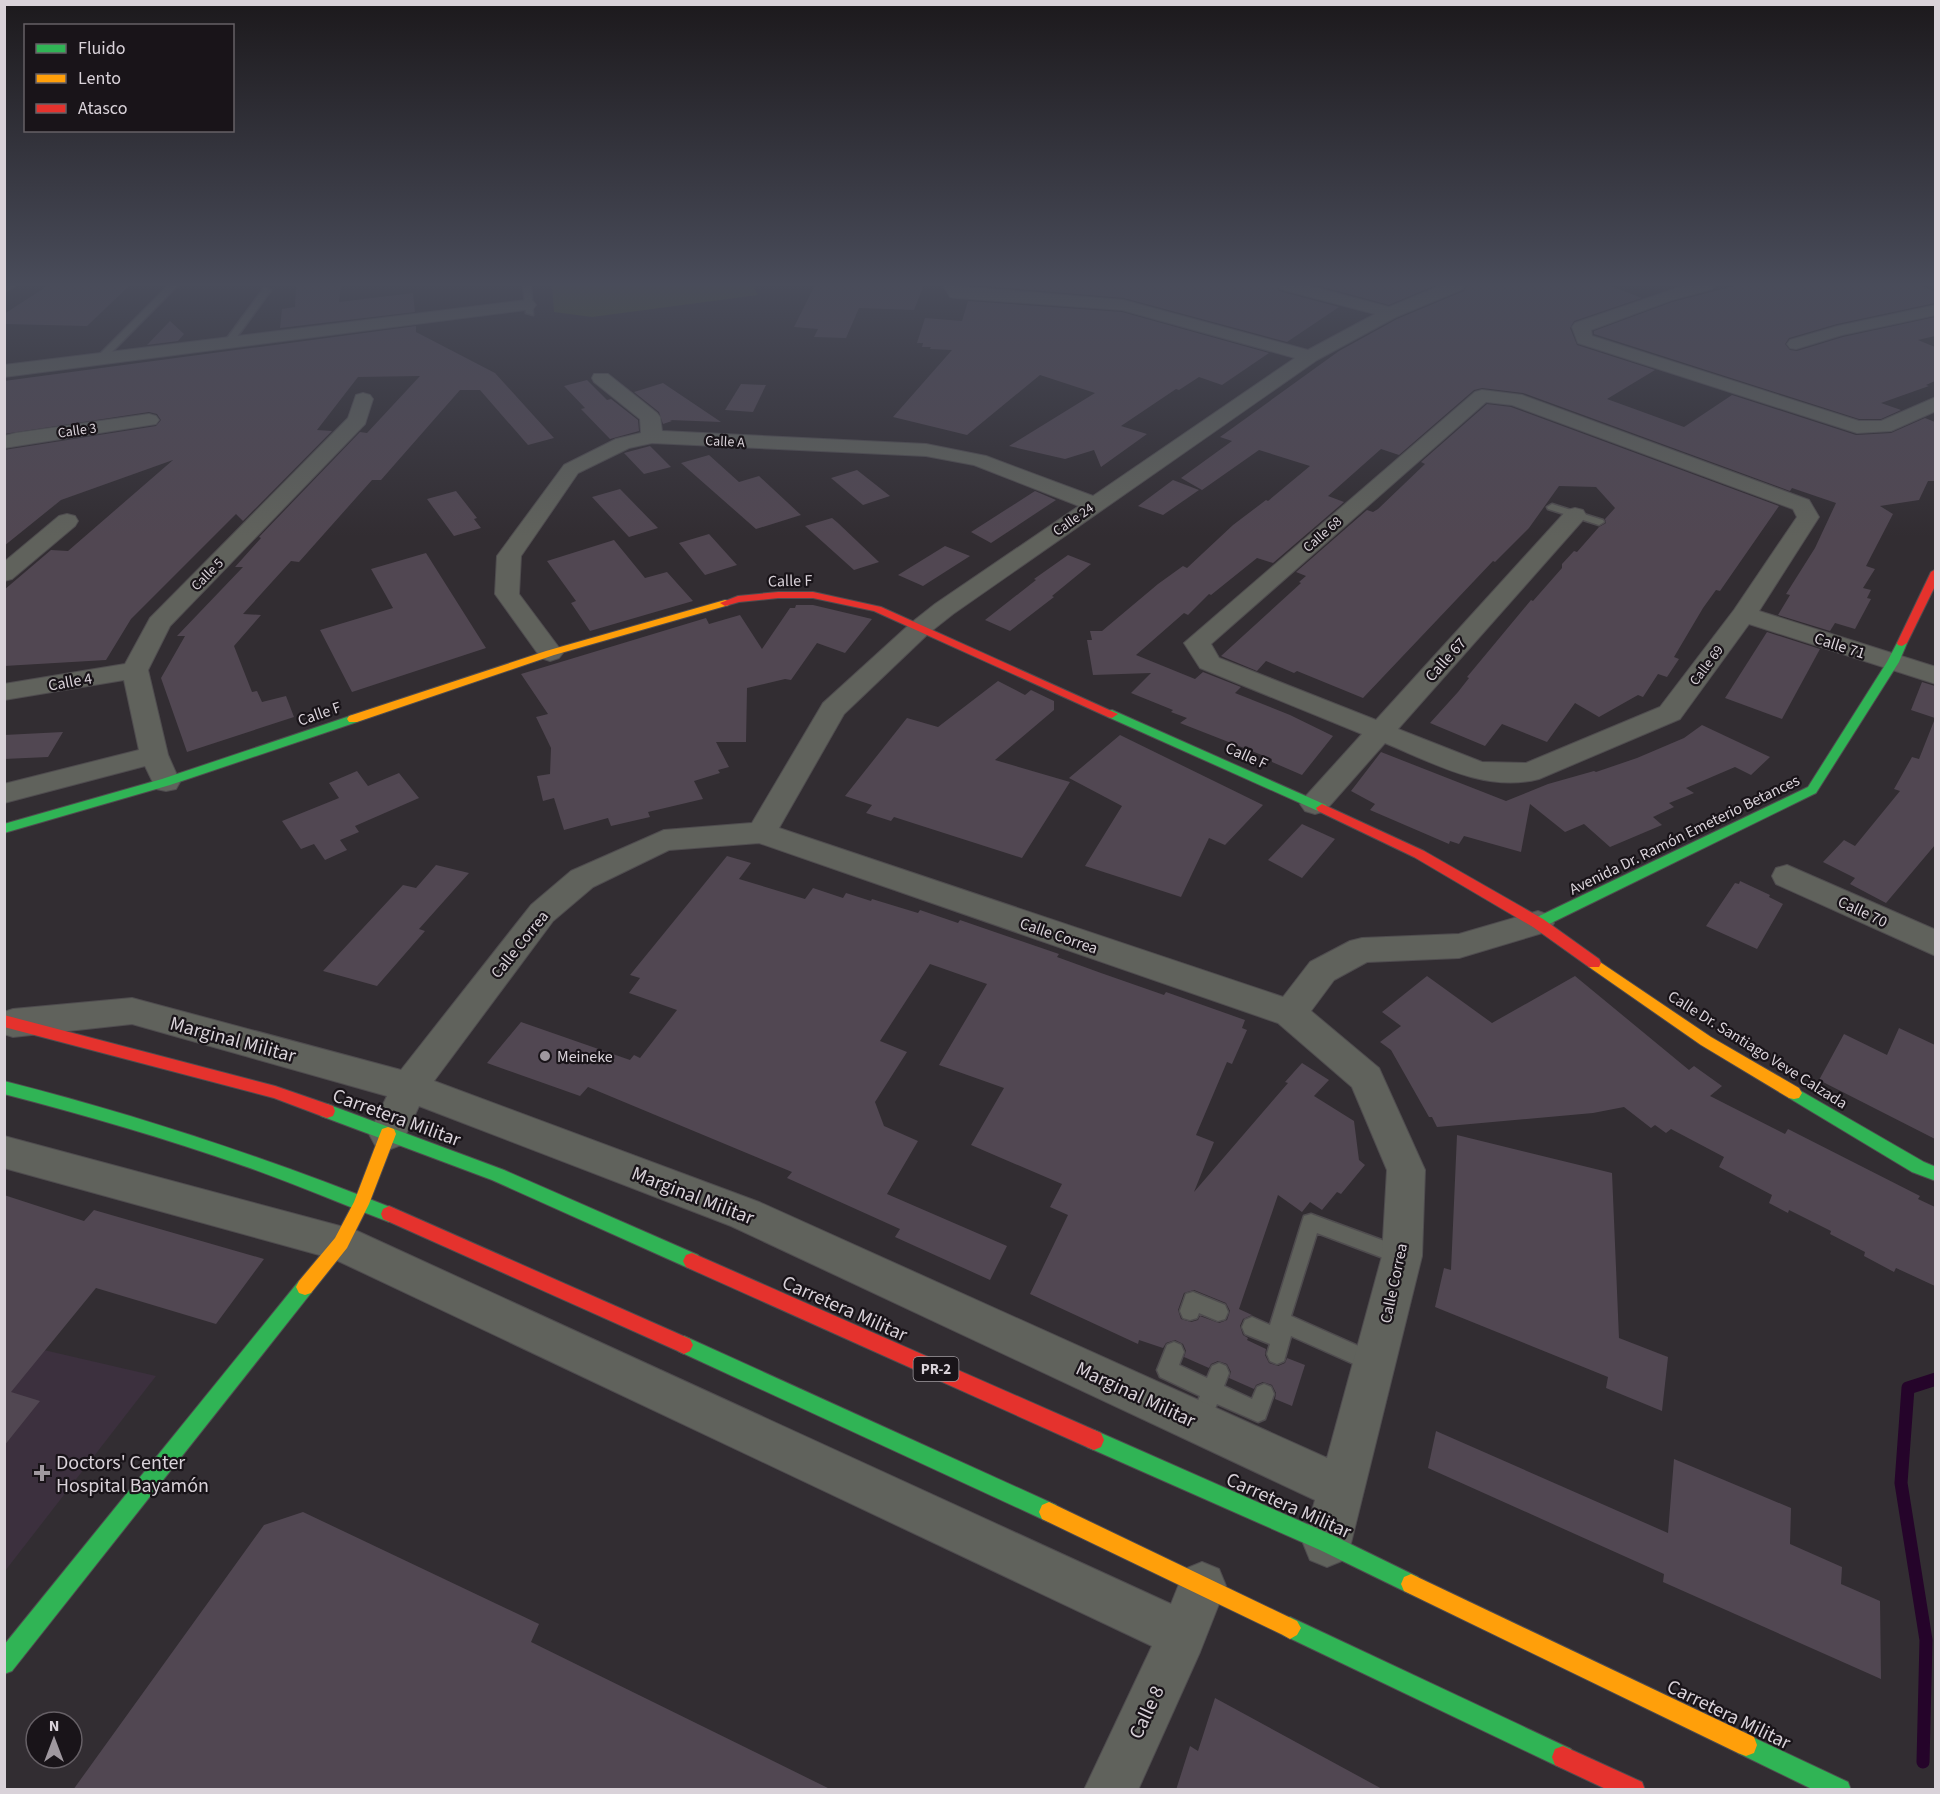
<svg xmlns="http://www.w3.org/2000/svg" width="1940" height="1794" viewBox="0 0 1940 1794" font-family="'Source Sans 3',sans-serif">
<style>
.built{fill:#3c303e}
.green{fill:#444f28}
.lines{fill:none;stroke-linecap:round;stroke-linejoin:round}
.stream{stroke:#25042a;stroke-width:13}
.building{fill:#514752;fill-rule:evenodd}
.lane-casing{stroke:#4f4c4f;stroke-width:3}
.street-casing{stroke:#4f4c4f;stroke-width:2}
.fast-casing{stroke:#4f4c4f;stroke-width:2}
.slow-casing{stroke:#4f4c4f;stroke-width:2}
.jam-casing{stroke:#4f4c4f;stroke-width:2}
.lane{fill:#60625c;fill-rule:evenodd}
.street{fill:#60625c;fill-rule:evenodd}
.fast{fill:#30b455;fill-rule:evenodd}
.slow{fill:#ff9f0a;fill-rule:evenodd}
.jam{fill:#e5322d;fill-rule:evenodd}
.poi-dot{fill:#9f989f;stroke:#191419;stroke-width:2}
.labels{text-anchor:middle;stroke-width:4.5;stroke-linejoin:round;paint-order:stroke}
.far-street-label{font-size:14px;fill:#d9d2d9;stroke:#191419}
.shield{fill:#191419;stroke:#9f999f;stroke-width:1.5}
.shield-label{font-size:15px;font-weight:bold;fill:#d9d2d9}
.street-label{font-size:16px;fill:#d9d2d9;stroke:#191419}
.poi-label{font-size:16px;fill:#d9d2d9;stroke:#191419;text-anchor:start}
.near-street-label{font-size:20px;fill:#d9d2d9;stroke:#191419}
.near-poi-label{font-size:20px;fill:#d9d2d9;stroke:#191419;text-anchor:start}
</style>
<rect width="100%" height="100%" fill="#322d32"/>
<!-- built -->
<path class="built" d="M5,1341L156,1376L5,1571Z"/>
<!-- green -->
<path class="green" d="M552,285H752L758,295L592,317L554,312Z"/>
<g class="lines">
<!-- stream -->
<path class="stream" d="M1923,1762L1926,1640L1901,1483L1908,1388L1936,1379"/>
</g>
<!-- building -->
<g class="building">
<path d="M49,285H130L87,326L4,324V314Z"/>
<path d="M296,285H341L339,302L413,293L415,312L280,328L282,309L295,307Z"/>
<path d="M815,285H924L914,310L859,308L846,338L814,337L818,329L794,327Z"/>
<path d="M973,285H1276L1279,291L1339,307L1287,342L1124,298Z"/>
<path d="M1316,285H1436L1389,305Z"/>
<path d="M1467,285H1608L1642,298L1574,321L1570,328L1577,345L1655,370L1607,399L1684,427L1732,395L1856,435L1891,433L1925,418L1935,422V481H1928L1919,500L1880,506L1893,514L1866,566L1875,569L1863,588L1871,590L1867,598L1871,599L1855,629L1835,623L1830,631L1778,615L1790,595L1786,594L1815,548L1836,503L1792,488L1790,491L1523,393L1482,388L1474,390L1399,455L1381,449L1328,496L1344,502L1273,563L1257,558L1211,595L1209,594L1188,615L1184,613L1136,655L1195,679L1203,672L1241,687L1235,693L1290,715L1333,736L1302,775L1272,762V759L1180,723L1187,718L1171,712L1173,710L1131,693L1151,673L1093,675L1087,640H1092L1090,631H1102L1158,584L1183,566L1187,568L1233,525L1266,500L1268,501L1310,466L1259,450L1202,490L1181,478L1232,441L1220,437L1339,351L1397,319L1464,291Z"/>
<path d="M1739,285H1920L1935,292V303L1837,324L1789,338L1785,344L1790,350L1797,351L1843,337L1935,317V336L1918,340L1935,347V381L1926,385L1929,386L1881,403L1901,410L1881,419H1859L1594,334V331L1672,302Z"/>
<path d="M968,301L1122,312L1269,353L1222,385L1199,377L1179,390L1176,389L1121,426L1147,434L1101,467L1094,450L1065,459L1009,446L1095,393L1040,375L967,435L893,417L952,350L930,349L931,347H922L923,343H917L925,318L962,321Z"/>
<path d="M170,321L184,334L178,341L147,345Z"/>
<path d="M416,326V332L495,373L554,438L528,445L480,390H460L381,480H372L299,562L291,561L243,614L261,615L234,646L252,692L257,691L262,702L286,696L294,717L187,752L161,678L185,636H177L243,567H235L261,538L259,537L360,432L367,433L420,376L358,377L317,430L332,431L243,521L236,514L131,619L106,660L4,666V590L51,550L68,551L173,460L61,500L4,546V450L156,426L161,420L157,414L149,412L4,434V381Z"/>
<path d="M587,380L607,400L611,399L638,420L639,431L610,439L581,409L585,408L564,386Z"/>
<path d="M663,383L721,422L670,420L672,421L663,424L659,412L634,392Z"/>
<path d="M741,384L766,385L753,412L725,410Z"/>
<path d="M1487,404L1511,407L1779,506L1720,591L1716,590L1703,608L1674,657L1679,659L1667,677L1658,674L1643,697L1638,695L1599,717L1575,703L1547,742L1502,724L1485,746L1430,723L1458,692L1469,678L1467,677L1531,600L1533,601L1562,568V564L1574,551L1577,552L1599,527L1606,523L1605,519L1615,508L1596,487L1559,486L1529,528L1495,562L1493,561L1363,698L1297,671L1294,673L1266,661L1257,671L1221,656L1301,583L1299,582L1306,576L1296,572L1367,510L1373,512L1378,509L1425,464L1421,462Z"/>
<path d="M650,446L671,467L644,474L624,453Z"/>
<path d="M709,455L739,482L759,476L801,515L756,529L681,463Z"/>
<path d="M857,470L890,496L863,505L831,478Z"/>
<path d="M1173,480L1199,490L1163,515L1138,506Z"/>
<path d="M620,489L658,528L629,537L592,497Z"/>
<path d="M456,491L477,518L474,519L481,528L454,536L427,499Z"/>
<path d="M1035,491L1056,500L991,543L971,532Z"/>
<path d="M832,518L838,523L879,562L854,570L805,526Z"/>
<path d="M709,534L737,565L705,575L679,543Z"/>
<path d="M614,540L645,578L667,572L693,601L590,631L571,603L576,601L547,561Z"/>
<path d="M945,546L970,556L923,586L898,575Z"/>
<path d="M426,553L486,648L352,692L320,630L393,608L371,569Z"/>
<path d="M1068,555L1091,564L1052,596L1054,597L1010,631L985,620L1036,580L1034,579Z"/>
<path d="M796,605H813L872,619L845,653L817,643L791,680L785,679L747,688L746,742H716L729,767L718,770L720,773L694,781L703,799L648,812L650,817L611,826L608,818L564,830L554,798L543,801L537,776L550,774L551,748L536,717L548,714L521,674L706,618L709,624L740,615L762,649L790,608H795Z"/>
<path d="M1767,632L1820,649L1782,719L1725,698Z"/>
<path d="M998,681L1025,695L1031,690L1054,701V710L995,760L1070,782L1022,858L894,817L891,821L866,813L872,805L845,796L907,718L938,727Z"/>
<path d="M1922,682L1935,686V718L1911,710Z"/>
<path d="M1934,721L1935,845L1886,903L1850,884L1855,878L1823,862L1844,840L1855,846L1900,791L1894,789L1912,757L1919,759Z"/>
<path d="M1702,725L1770,757L1751,775L1735,767L1686,788L1694,793L1669,803L1674,807L1653,817L1662,825L1610,847L1584,824L1565,832L1530,804L1521,852L1464,836L1459,844L1450,841L1449,844L1370,810L1375,804L1351,791L1381,752L1506,801L1548,784L1594,771L1596,772L1637,758L1684,738Z"/>
<path d="M63,732L48,757L4,759V735Z"/>
<path d="M1120,735L1263,805L1225,845L1209,838L1181,897L1085,866L1122,806L1069,778Z"/>
<path d="M357,771L368,786L399,773L419,798L355,826L359,832L340,840L347,850L325,860L314,844L301,849L282,821L339,798L329,783Z"/>
<path d="M1302,824L1335,839L1302,878L1268,860Z"/>
<path d="M727,856L751,863L739,879L805,899L813,888L843,898L846,893L871,901L872,899L918,913L920,910L958,923L960,920L1059,954L1057,957L1101,973L1164,995L1166,992L1245,1020L1242,1028L1247,1030L1232,1064L1227,1062L1196,1135L1214,1142L1194,1192L1288,1083L1285,1082L1302,1063L1329,1080L1314,1096L1354,1121L1359,1160L1365,1165L1341,1194L1337,1192L1322,1210L1310,1202L1302,1212L1278,1195L1239,1309L1252,1315L1243,1319L1240,1326L1243,1335L1248,1338L1247,1340L1266,1349L1265,1355L1269,1363L1278,1366L1285,1363L1287,1358L1305,1365L1292,1406L1275,1399L1276,1393L1272,1385L1263,1382L1256,1385L1254,1389L1229,1378L1231,1372L1227,1364L1218,1361L1211,1364L1209,1368L1184,1357L1186,1351L1183,1344L1175,1340L1166,1343L1163,1348L1139,1340L1138,1344L1030,1294L1068,1215L1050,1207L1062,1184L971,1145L1004,1088L939,1065L987,984L930,964L880,1041L907,1052L875,1102L884,1126L918,1141L887,1194L1007,1246L990,1280L895,1237L900,1229L787,1178L792,1172L588,1087L580,1096L487,1063L521,1022L630,1060L634,1055L640,1058L677,1010L629,993L640,978L630,975ZM1194,1290L1226,1303L1230,1311L1227,1320L1219,1323L1200,1316L1198,1320L1191,1322L1181,1319L1178,1310L1184,1293Z"/>
<path d="M436,865L469,873L419,929L425,931L377,986L323,971L403,885L416,888Z"/>
<path d="M1740,881L1770,895L1769,897L1783,904L1757,949L1706,926L1735,883L1739,884Z"/>
<path d="M1427,976L1492,1023L1575,976L1689,1070L1694,1066L1722,1086L1710,1096L1785,1134L1788,1129L1920,1196L1918,1199L1935,1207V1286L1896,1268L1894,1272L1864,1256L1865,1252L1830,1234L1831,1231L1789,1210L1788,1213L1769,1203L1772,1195L1719,1167L1724,1157L1671,1129L1666,1133L1655,1125L1651,1128L1624,1107L1593,1113L1437,1127L1432,1117H1429L1391,1050L1380,1042L1401,1026L1382,1012Z"/>
<path d="M1899,1028L1935,1045V1139L1819,1080L1844,1034L1887,1055Z"/>
<path d="M1457,1135L1612,1173L1619,1338L1668,1357L1662,1411L1606,1388L1608,1377L1435,1307L1444,1268L1451,1270Z"/>
<path d="M4,1195L84,1221L94,1210L264,1259L216,1324L96,1288L11,1392L40,1401L4,1446Z"/>
<path d="M1436,1431L1668,1533L1674,1459L1791,1508L1790,1544L1842,1567L1841,1584L1880,1601L1881,1679L1663,1582L1664,1574L1428,1468Z"/>
<path d="M303,1512L539,1624L531,1642L832,1790H73L264,1525Z"/>
<path d="M1215,1698L1384,1790H1176L1190,1746L1198,1751Z"/>
</g>
<g class="lines">
<defs>
<g id="lane">
<path d="M169,285H178L103,361H97V357Z"/>
<path d="M523,285H531L533,315L526,313Z"/>
<path d="M264,288L271,290L231,345H225V341Z"/>
<path d="M1552,504L1603,520L1604,522L1599,525L1548,509L1547,507Z"/>
<path d="M1311,1214L1409,1250L1412,1256L1409,1262L1402,1265L1317,1233L1291,1316L1381,1356L1384,1363L1381,1370L1374,1373L1291,1336L1284,1361L1277,1364L1270,1361L1267,1354L1270,1344L1245,1334L1242,1327L1245,1320L1252,1317L1270,1325L1302,1222L1304,1216Z"/>
<path d="M1193,1292L1225,1305L1228,1312L1225,1319L1218,1321L1199,1313L1197,1318L1190,1320L1183,1318L1180,1311L1186,1294Z"/>
<path d="M1174,1342L1181,1345L1184,1352L1179,1365L1207,1378L1212,1366L1219,1363L1226,1366L1229,1373L1224,1386L1252,1399L1257,1387L1264,1384L1271,1387L1274,1394L1265,1419L1258,1422L1217,1404L1206,1430L1199,1434L1192,1430L1188,1423L1200,1396L1160,1377L1157,1370L1167,1345Z"/>
</g>
<g id="street">
<path d="M4,285H17L4,293Z"/>
<path d="M943,285L1123,300L1308,350L1375,314L1280,289L1278,285H1306L1389,307L1442,285H1465L1463,289L1396,317L1317,360L953,614L929,633L844,714L779,828L1283,997L1310,962L1350,941L1362,938L1459,934L1538,911L1549,915L1554,923L1549,931L1459,958L1367,962L1334,980L1311,1011L1379,1068L1425,1170L1422,1256L1351,1543L1344,1560L1327,1567L1310,1560L1303,1543L1315,1500L731,1226L419,1106L401,1145L388,1150L375,1145L369,1134L387,1096L132,1024L13,1037L4,1034V1012L13,1009L132,998L401,1070L531,905L571,871L664,830L752,823L823,703L911,623L935,604L1079,506L974,465L926,456L652,443L629,448L578,473L521,556L519,594L563,653L559,658L550,661L541,658L495,594L497,556L564,465L616,439L641,433L640,419L594,382L592,378L594,374H608L657,413L660,417L662,431L926,444L986,456L1093,496L1295,358L1122,310L956,298L950,297ZM759,843L1278,1023L1352,1087L1387,1170L1382,1256L1327,1458L759,1202L434,1081L553,921L593,887L669,850Z"/>
<path d="M1686,285H1714L1712,289L1672,300L1591,330L1592,336L1859,421H1881L1936,397V411L1891,431L1857,433L1578,343L1572,327L1575,323Z"/>
<path d="M527,300L533,301L536,305L533,309L4,377V365Z"/>
<path d="M1936,305V315L1842,335L1796,349L1790,348L1787,344L1790,340L1838,326Z"/>
<path d="M1482,390L1522,395L1809,500L1819,517L1759,611L1936,667V684L1749,624L1680,719L1539,779C1486,793 1433,763 1385,743L1325,811L1315,814L1305,811L1300,804L1305,797L1362,734L1200,668L1184,643L1475,392ZM1486,402L1512,405L1793,509L1797,517L1734,610L1660,707L1526,763L1482,762L1398,729L1583,520L1586,515L1583,510L1575,508L1567,510L1376,720L1219,658L1211,644Z"/>
<path d="M363,393L370,395L373,399L365,424L170,626L148,670L168,755L180,782L176,789L166,791L156,789L145,766L4,803V784L139,750L124,680L4,700V684L125,664L150,618L348,418L356,395Z"/>
<path d="M149,414L156,416L159,420L156,424L4,448V436L16,433Z"/>
<path d="M67,514L75,516L78,521L75,526L12,579L4,581V562L59,516Z"/>
<path d="M1787,865L1936,930V956L1776,884L1772,876L1776,868Z"/>
<path d="M4,1136L355,1230L1171,1604L1185,1569L1202,1562L1219,1569L1226,1586L1200,1652L1138,1790H1084L1152,1646L334,1259L4,1168Z"/>
</g>
<g id="fast">
<path d="M1902,640L1907,643L1899,662L1816,793L1543,927H1533L1531,923L1533,919L1808,787L1887,662L1897,643Z"/>
<path d="M1112,710L1326,805L1328,808L1326,811H1318L1108,717L1106,714L1108,711Z"/>
<path d="M353,715L357,716L359,719L357,722L170,785L4,833V824L162,779Z"/>
<path d="M4,1081C138,1115 267,1158 395,1209L397,1214L395,1219L389,1222C341,1204 293,1183 244,1166C165,1138 85,1115 4,1094Z"/>
<path d="M1794,1087L1924,1162L1936,1167V1181L1912,1172L1789,1098L1786,1093L1789,1088Z"/>
<path d="M327,1104L504,1170L698,1255L701,1261L698,1267L692,1269L686,1267L492,1180L321,1116L319,1111L321,1106Z"/>
<path d="M305,1279L311,1281L314,1287L311,1293L12,1671L4,1674V1645L299,1281Z"/>
<path d="M684,1336L1056,1505L1059,1512L1056,1519L1049,1522L1042,1519L678,1351L675,1345L678,1339Z"/>
<path d="M1094,1430L1334,1536L1418,1577L1421,1584L1418,1591L1411,1594L1404,1591L1320,1550L1087,1447L1084,1440L1087,1433Z"/>
<path d="M1290,1617L1571,1749L1574,1757L1571,1765L1563,1768L1555,1765L1283,1635L1279,1628L1283,1621Z"/>
<path d="M1746,1734L1848,1782L1851,1790H1814L1738,1753L1735,1745L1738,1737Z"/>
</g>
<g id="slow">
<path d="M725,600L729,601V605L554,655L357,722H349L347,719L349,716L546,651Z"/>
<path d="M1594,958L1711,1037L1799,1088L1802,1093L1799,1098L1794,1099L1789,1098L1701,1045L1589,967L1587,963L1589,959Z"/>
<path d="M388,1127L394,1129L396,1134L369,1204L347,1248L311,1293L305,1295L299,1293L296,1287L299,1281L335,1238L354,1202L380,1134L382,1129Z"/>
<path d="M1049,1502L1297,1621L1301,1628L1297,1635L1290,1639L1283,1635L1042,1519L1039,1512L1042,1505Z"/>
<path d="M1411,1574L1754,1737L1757,1745L1754,1753L1746,1756L1738,1753L1404,1591L1401,1584L1404,1577Z"/>
</g>
<g id="jam">
<path d="M1936,569V584L1907,643L1902,646L1898,645L1897,643L1931,572Z"/>
<path d="M778,592H813L881,607L1118,714L1112,718L1108,717L874,611L813,598H778L739,602L725,606L720,603L738,596Z"/>
<path d="M1322,804L1424,851L1543,919L1599,959L1601,963L1599,967H1589L1533,927L1414,857L1318,811L1316,808Z"/>
<path d="M4,1015L275,1086L333,1106L335,1111L333,1116L327,1118L274,1098L4,1027Z"/>
<path d="M389,1206L690,1339L693,1345L690,1351L684,1354L678,1351L383,1219L381,1214L383,1209Z"/>
<path d="M692,1253L1101,1433L1104,1440L1101,1447L1094,1450L1087,1447L686,1267L683,1261L686,1255Z"/>
<path d="M1563,1746L1642,1782L1645,1790H1608L1555,1765L1552,1757L1555,1749Z"/>
</g>
</defs>
<!-- lane casing -->
<use href="#lane" class="lane-casing"/>
<!-- street casing -->
<use href="#street" class="street-casing"/>
<!-- fast casing -->
<use href="#fast" class="fast-casing"/>
<!-- slow casing -->
<use href="#slow" class="slow-casing"/>
<!-- jam casing -->
<use href="#jam" class="jam-casing"/>
<!-- lane -->
<use href="#lane" class="lane"/>
<!-- street -->
<use href="#street" class="street"/>
<!-- fast -->
<use href="#fast" class="fast"/>
<!-- slow -->
<use href="#slow" class="slow"/>
<!-- jam -->
<use href="#jam" class="jam"/>
</g>
<!-- sky -->
<linearGradient id="sky" x2="0" y2="1"><stop stop-color="#1c191c"/><stop offset="0.53" stop-color="#494c5a"/><stop offset="1" stop-color="#494c5a" stop-opacity="0"/></linearGradient>
<rect width="1940" height="536" fill="url(#sky)"/>
<!-- markers -->
<g class="poi-dot">
<circle cx="545" cy="1056" r="6"/>
<path d="M39 1464h6v6h6v6h-6v6h-6v-6h-6v-6h6z"/>
</g>
<g class="labels">
<!-- far-street labels -->
<g class="far-street-label">
<text transform="translate(77 430) rotate(-8)" y="5">Calle 3</text>
<text transform="translate(725 441) rotate(3)" y="5">Calle A</text>
<text transform="translate(1073 519) rotate(-35)" y="5">Calle 24</text>
<text transform="translate(1322 534) rotate(-41)" y="5">Calle 68</text>
<text transform="translate(207 574) rotate(-45)" y="5">Calle 5</text>
<text transform="translate(1706 665) rotate(-53)" y="5">Calle 69</text>
</g>
<!-- shield labels -->
<rect class="shield" x="913.5" y="1357" width="45" height="24" rx="4.5"/>
<g class="shield-label">
<text x="936" y="1374">PR-2</text>
</g>
<!-- street labels -->
<g class="street-label">
<text transform="translate(790 580) rotate(-1)" y="6">Calle F</text>
<text transform="translate(1840 645) rotate(18)" y="6">Calle 71</text>
<text transform="translate(1445 659) rotate(-48)" y="6">Calle 67</text>
<text transform="translate(70 681) rotate(-10)" y="6">Calle 4</text>
<text transform="translate(319 713) rotate(-19)" y="6">Calle F</text>
<text transform="translate(1247 755) rotate(24)" y="6">Calle F</text>
<text transform="translate(1684 834) rotate(-26)" y="6">Avenida Dr. Ramón Emeterio Betances</text>
<text transform="translate(1863 911) rotate(25)" y="6">Calle 70</text>
<text transform="translate(1059 935) rotate(19)" y="6">Calle Correa</text>
<text transform="translate(519 944) rotate(-51)" y="6">Calle Correa</text>
<text transform="translate(1758 1049) rotate(32)" y="6">Calle Dr. Santiago Veve Calzada</text>
<text transform="translate(1393 1283) rotate(-78)" y="6">Calle Correa</text>
</g>
<!-- poi labels -->
<g class="poi-label">
<text x="557" y="1062">Meineke</text>
</g>
<!-- near-street labels -->
<g class="near-street-label">
<text transform="translate(233 1039) rotate(15)" y="7">Marginal Militar</text>
<text transform="translate(397 1117) rotate(20)" y="7">Carretera Militar</text>
<text transform="translate(693 1195) rotate(21)" y="7">Marginal Militar</text>
<text transform="translate(845 1308) rotate(24)" y="7">Carretera Militar</text>
<text transform="translate(1136 1394) rotate(25)" y="7">Marginal Militar</text>
<text transform="translate(1289 1505) rotate(24)" y="7">Carretera Militar</text>
<text transform="translate(1146 1712) rotate(-65)" y="7">Calle 8</text>
<text transform="translate(1729 1714) rotate(26)" y="7">Carretera Militar</text>
</g>
<!-- near-poi labels -->
<g class="near-poi-label">
<text x="56" y="1469">Doctors' Center<tspan x="56" dy="23">Hospital Bayamón</tspan></text>
</g>
</g>
<!-- border -->
<rect width="1940" height="1794" fill="none" stroke="#d9d2d9" stroke-width="12"/>
<!-- legend -->
<rect x="24" y="24" width="210" height="108" fill="#191419" stroke="#666066" stroke-width="1.5"/>
<rect x="36" y="44" width="30" height="9" fill="#30b455" stroke="#666066" stroke-width="1.5"/>
<text x="78" y="54" font-size="18" fill="#d9d2d9">Fluido</text>
<rect x="36" y="74" width="30" height="9" fill="#ff9f0a" stroke="#666066" stroke-width="1.5"/>
<text x="78" y="84" font-size="18" fill="#d9d2d9">Lento</text>
<rect x="36" y="104" width="30" height="9" fill="#e5322d" stroke="#666066" stroke-width="1.5"/>
<text x="78" y="114" font-size="18" fill="#d9d2d9">Atasco</text>
<!-- north arrow -->
<g transform="translate(54 1740)"><circle r="28" fill="#191419" stroke="#666066" stroke-width="1.5"/>
<path d="M0-4.5L10 22L0 15L-10 22Z" fill="#9f989f"/>
<text y="-9" font-size="16" font-weight="bold" text-anchor="middle" fill="#d9d2d9">N</text>
</g>
</svg>
